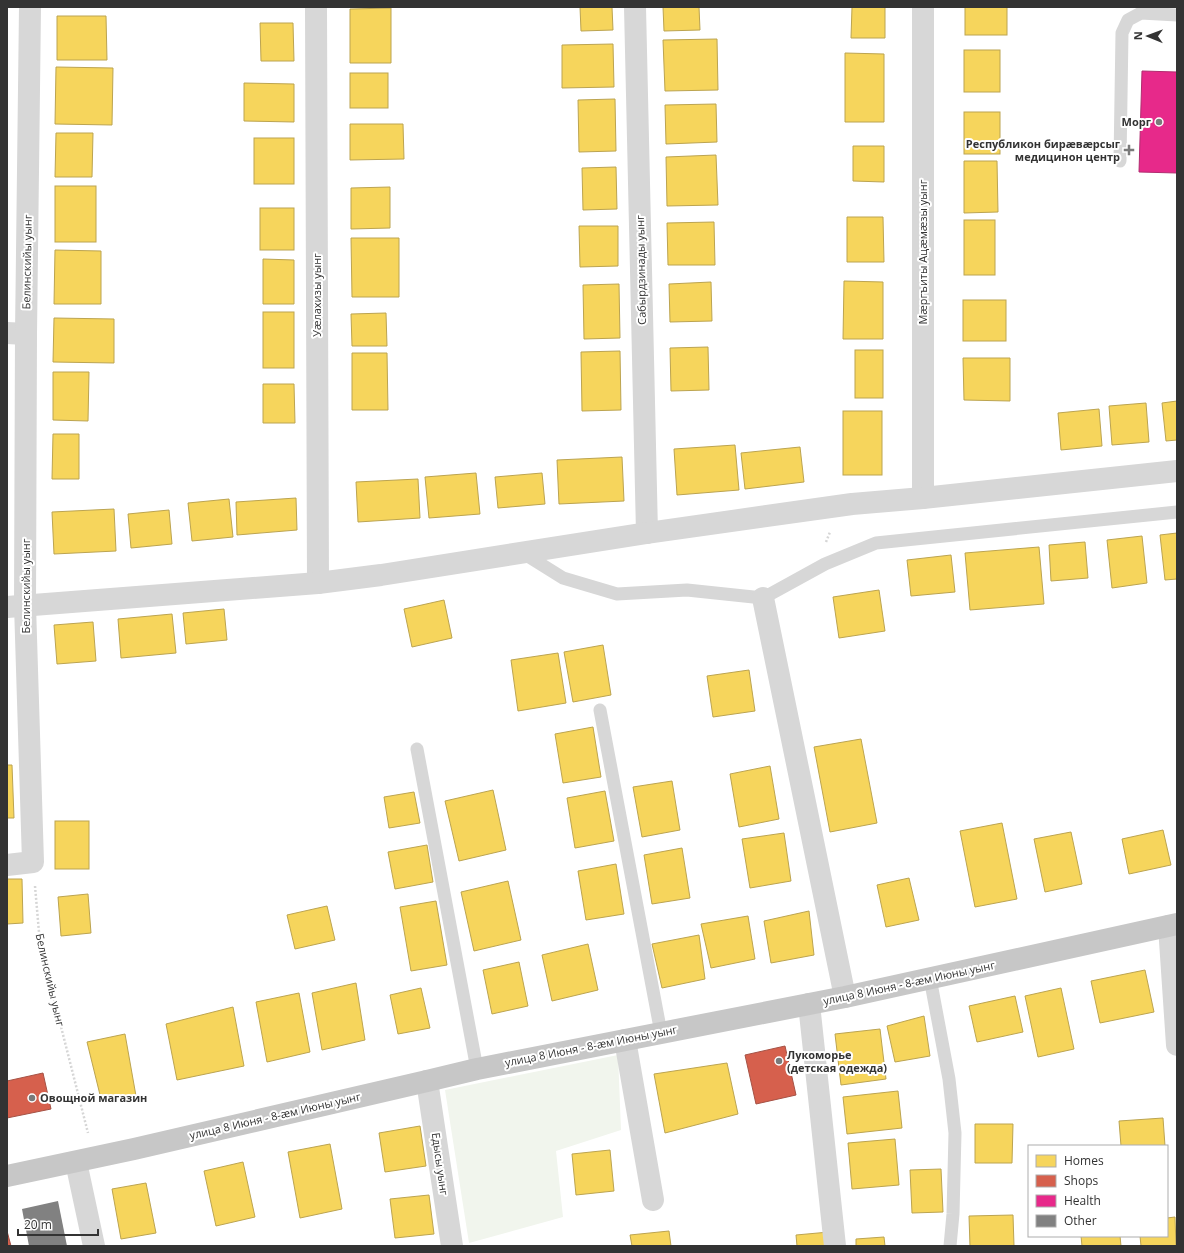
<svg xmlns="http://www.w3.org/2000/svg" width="1184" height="1253" viewBox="0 0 1184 1253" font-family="'Open Sans',sans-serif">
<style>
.green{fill:#f1f5ed}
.homes{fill:#f6d55c;stroke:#bca450}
.shops{fill:#d6604d;stroke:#a55245}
.health{fill:#e7298a;stroke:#b12c70}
.building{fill:#818181}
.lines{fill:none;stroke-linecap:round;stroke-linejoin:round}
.path{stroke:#d6d6d6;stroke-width:2.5;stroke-dasharray:2 2;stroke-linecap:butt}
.service{stroke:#d7d7d7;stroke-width:13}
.minor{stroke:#d7d7d7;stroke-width:22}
.tertiary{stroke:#d7d7d7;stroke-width:22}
.trunk{stroke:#c7c7c7;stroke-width:22}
.poi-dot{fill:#7a7a7a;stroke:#fff;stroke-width:1.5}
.labels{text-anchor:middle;stroke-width:4;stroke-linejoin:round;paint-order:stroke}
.poi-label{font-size:11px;font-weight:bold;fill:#333;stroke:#fff;text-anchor:end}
.street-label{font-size:11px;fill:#333;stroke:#fff}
</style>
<rect width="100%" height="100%" fill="#fff"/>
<!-- green -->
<path class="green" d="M618,1055L621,1130L556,1151L563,1217L469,1243L445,1090Z"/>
<!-- homes -->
<g class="homes">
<path d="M580,7H612L613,30L581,31Z"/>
<path d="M663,7H699L700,30L664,31Z"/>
<path d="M852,7H885V38H851Z"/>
<rect x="965" y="7" width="42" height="28"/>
<path d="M391,8V63H350V9Z"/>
<path d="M57,16H106L107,60H57Z"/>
<path d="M260,23H293L294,61H261Z"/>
<path d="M717,39L718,90L665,91L663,40Z"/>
<path d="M613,44L614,87L562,88V45Z"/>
<rect x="964" y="50" width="36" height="42"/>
<path d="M845,53L884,54V122H845Z"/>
<path d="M56,67L113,68L112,125L55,124Z"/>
<rect x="350" y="73" width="38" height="35"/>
<path d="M244,83L294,84V122L244,121Z"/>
<path d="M615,99L616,151L579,152L578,100Z"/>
<path d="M716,104L717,142L666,144L665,105Z"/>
<rect x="964" y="112" width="36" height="42"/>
<path d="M350,124H403L404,159L350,160Z"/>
<path d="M56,133H93L92,177H55Z"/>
<rect x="254" y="138" width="40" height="46"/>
<path d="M853,146H884V182L853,181Z"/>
<path d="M716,155L718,205L667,206L666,157Z"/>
<path d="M964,161H997L998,212L964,213Z"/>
<path d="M616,167L617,209L583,210L582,168Z"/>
<rect x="55" y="186" width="41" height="56"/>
<path d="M390,187V228L351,229V188Z"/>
<rect x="260" y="208" width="34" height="42"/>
<path d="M847,217H883L884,262H847Z"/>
<rect x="964" y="220" width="31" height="55"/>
<path d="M714,222L715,265H668L667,223Z"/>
<path d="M579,226H618V266L580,267Z"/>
<path d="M351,238H399V297H352Z"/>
<path d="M55,250L101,251V304H54Z"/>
<path d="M263,259L294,260V304H263Z"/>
<path d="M844,281L883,282V339H843Z"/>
<path d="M711,282L712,321L670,322L669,284Z"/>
<path d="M619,284L620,338L584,339L583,285Z"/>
<rect x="963" y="300" width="43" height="41"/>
<rect x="263" y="312" width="31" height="56"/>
<path d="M386,313L387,346H352L351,314Z"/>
<path d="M54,318L114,319V363L53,362Z"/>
<path d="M708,347L709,390L671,391L670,348Z"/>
<rect x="855" y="350" width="28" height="48"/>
<path d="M620,351L621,410L582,411L581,352Z"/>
<path d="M352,353H387L388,410H352Z"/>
<path d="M963,358H1010V401L964,400Z"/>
<path d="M53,372H89L88,421L53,420Z"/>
<path d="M263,384H294L295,423H263Z"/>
<path d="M1177,401V440L1166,441L1162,403Z"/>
<path d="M1146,403L1149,442L1112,445L1109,406Z"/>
<path d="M1099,409L1102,446L1061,450L1058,413Z"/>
<rect x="843" y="411" width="39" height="64"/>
<path d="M53,434H79V479H52Z"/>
<path d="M735,445L739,490L677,495L674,449Z"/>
<path d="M800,447L804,482L745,489L741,453Z"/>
<path d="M622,457L624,501L559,504L557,460Z"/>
<path d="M476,473L480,514L429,518L425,477Z"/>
<path d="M542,473L545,504L498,508L495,477Z"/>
<path d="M418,479L420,518L358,522L356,482Z"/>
<path d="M296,498L297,530L237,535L236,502Z"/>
<path d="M229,499L233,537L192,541L188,503Z"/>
<path d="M114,509L116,551L54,554L52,512Z"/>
<path d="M169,510L172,544L131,548L128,514Z"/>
<path d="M1177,533V579L1165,580L1160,535Z"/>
<path d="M1142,536L1147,583L1112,588L1107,540Z"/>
<path d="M1085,542L1088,578L1051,581L1049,545Z"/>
<path d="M1039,547L1044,604L970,610L965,553Z"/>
<path d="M951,555L955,592L911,596L907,560Z"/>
<path d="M879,590L885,631L839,638L833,597Z"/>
<path d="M444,600L452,638L412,647L404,609Z"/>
<path d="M224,609L227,640L186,644L183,613Z"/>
<path d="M172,614L176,653L121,658L118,619Z"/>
<path d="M93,622L96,661L57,664L54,625Z"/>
<path d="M603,645L611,695L573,702L564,652Z"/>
<path d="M558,653L566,703L518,711L511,660Z"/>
<path d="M749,670L755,711L713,717L707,676Z"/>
<path d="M593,727L601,777L563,783L555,734Z"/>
<path d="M861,739L877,823L830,832L814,747Z"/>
<path d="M7,765H12L14,818H7Z"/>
<path d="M770,766L779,819L739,827L730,774Z"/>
<path d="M672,781L680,830L642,837L633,787Z"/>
<path d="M493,790L506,850L459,861L445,801Z"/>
<path d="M605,791L614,841L575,848L567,798Z"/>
<path d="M414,792L420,823L389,828L384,797Z"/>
<rect x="55" y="821" width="34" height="48"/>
<path d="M1002,823L1017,899L975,907L960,831Z"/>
<path d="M1163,830L1171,865L1129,874L1122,839Z"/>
<path d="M1071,832L1082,884L1045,892L1034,839Z"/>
<path d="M784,833L791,881L750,888L742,839Z"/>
<path d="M427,845L433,882L395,889L388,852Z"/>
<path d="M682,848L690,898L652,904L644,855Z"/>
<path d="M616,864L624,914L586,920L578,871Z"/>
<path d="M909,878L919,920L886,927L877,885Z"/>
<path d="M7,879H22L23,923L7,924Z"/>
<path d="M508,881L521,940L474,951L461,892Z"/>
<path d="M88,894L91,933L61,936L58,897Z"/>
<path d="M436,901L447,965L411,971L400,907Z"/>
<path d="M327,906L335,940L295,949L287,915Z"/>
<path d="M809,911L814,955L771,963L764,921Z"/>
<path d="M748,916L755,959L711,968L701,924Z"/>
<path d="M699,935L705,979L662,988L652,944Z"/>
<path d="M588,944L598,990L552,1001L542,955Z"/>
<path d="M519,962L528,1006L492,1014L483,970Z"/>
<path d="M1145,970L1154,1012L1100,1023L1091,981Z"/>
<path d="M356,983L365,1040L322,1050L312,993Z"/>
<path d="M421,988L430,1028L398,1034L390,995Z"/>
<path d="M1061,988L1074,1049L1038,1057L1025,996Z"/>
<path d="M299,993L310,1052L267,1062L256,1002Z"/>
<path d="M1015,996L1023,1032L977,1042L969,1006Z"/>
<path d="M233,1007L244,1066L177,1080L166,1024Z"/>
<path d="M924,1016L930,1056L895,1062L887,1026Z"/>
<path d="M880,1029L886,1079L841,1085L835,1034Z"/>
<path d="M125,1034L136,1096L102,1103L87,1042Z"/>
<path d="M727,1063L738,1114L665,1133L654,1074Z"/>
<path d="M898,1091L902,1128L847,1134L843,1097Z"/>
<path d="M1163,1118L1165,1146H1121L1119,1121Z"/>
<path d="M975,1124H1013L1012,1163H975Z"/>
<path d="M420,1126L426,1166L385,1172L379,1133Z"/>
<path d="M895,1139L899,1185L852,1189L848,1143Z"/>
<path d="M330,1144L342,1209L300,1218L288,1152Z"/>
<path d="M610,1150L614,1191L576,1195L572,1154Z"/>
<path d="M243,1162L255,1217L216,1226L204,1171Z"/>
<path d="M941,1169L943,1212L912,1213L910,1170Z"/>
<path d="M146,1183L156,1233L121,1239L112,1189Z"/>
<path d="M429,1195L434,1234L395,1238L390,1199Z"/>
<path d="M1013,1215L1014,1246H970L969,1216Z"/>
<path d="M1175,1217L1176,1246H1141L1140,1236H1167V1218Z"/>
<path d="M669,1231L671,1246H632L630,1235Z"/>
<path d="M829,1232L830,1246H797L796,1235Z"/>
<path d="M1081,1236H1120L1121,1246H1082Z"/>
<path d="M884,1237L885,1246H856V1239Z"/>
</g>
<!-- shops -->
<g class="shops">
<path d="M785,1046L796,1095L756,1104L745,1055Z"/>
<path d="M43,1073L51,1109L7,1118V1081Z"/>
<path d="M7,1231L11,1246H7Z"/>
</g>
<!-- health -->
<path class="health" d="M1142,71L1177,72V173L1139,172Z"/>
<!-- building -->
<path class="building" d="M58,1201L67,1246H29L22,1209Z"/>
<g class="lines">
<!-- path -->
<g class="path">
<path d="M826,542L830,532"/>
<path d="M35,886L40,944L88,1133"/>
</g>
<!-- service -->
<g class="service">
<path d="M1120,161L1122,33L1128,20L1141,13L1177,15"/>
<path d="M523,553L563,578L617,594L687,590L763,598L825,564L876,543L1177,512"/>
<path d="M600,710L661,1033"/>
<path d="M417,749L477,1069"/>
<path d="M930,978L949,1079L955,1133L953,1214L950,1246"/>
</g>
<!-- minor -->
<g class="minor">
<path d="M316,7L318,583"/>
<path d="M635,7L647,533"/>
<path d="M7,333L26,334"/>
<path d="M923,498V7"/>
<path d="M763,598L845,997"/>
<path d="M7,865L33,862L25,605L26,334L30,7"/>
<path d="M1169,926L1177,1045"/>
<path d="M809,1004L835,1246"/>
<path d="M625,1040L653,1200"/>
<path d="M427,1081L452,1246"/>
<path d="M76,1162L94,1246"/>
</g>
<!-- tertiary -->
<path class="tertiary" d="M7,607L318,583L381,575L647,533L852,504L923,498L1177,471"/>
<!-- trunk -->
<path class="trunk" d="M7,1176L134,1149L427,1081L477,1069L845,997L1177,924"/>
</g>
<!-- markers -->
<g class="poi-dot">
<circle cx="1159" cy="122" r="4"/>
<path d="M1127 144h4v4h4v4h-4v4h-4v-4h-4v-4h4z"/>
<circle cx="779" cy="1061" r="4"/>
<circle cx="32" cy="1098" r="4"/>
</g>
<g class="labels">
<!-- poi labels -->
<g class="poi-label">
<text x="1151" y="126">Морг</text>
<text x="1120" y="148">Республикон бирæвæрсыг<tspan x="1120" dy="13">медицинон центр</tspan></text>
<text x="787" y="1059" text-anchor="start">Лукоморье<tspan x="787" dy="13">(детская одежда)</tspan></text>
<text x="40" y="1102" text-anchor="start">Овощной магазин</text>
</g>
<!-- street labels -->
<g class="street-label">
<text transform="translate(923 252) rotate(-90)" y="4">Мӕргъиты Ацӕмӕзы уынг</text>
<text transform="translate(27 262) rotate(-89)" y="4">Белинскийы уынг</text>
<text transform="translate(641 270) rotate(-91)" y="4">Сабырдзинады уынг</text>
<text transform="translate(317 295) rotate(-90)" y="4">Уӕлахизы уынг</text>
<text transform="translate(26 586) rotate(-90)" y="4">Белинскийы уынг</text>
<text transform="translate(50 980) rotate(77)" y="4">Белинскийы уынг</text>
<text transform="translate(909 983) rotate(-12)" y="4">улица 8 Июня - 8-ӕм Июны уынг</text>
<text transform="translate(591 1046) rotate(-11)" y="4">улица 8 Июня - 8-ӕм Июны уынг</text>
<text transform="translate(275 1116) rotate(-13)" y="4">улица 8 Июня - 8-ӕм Июны уынг</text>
<text transform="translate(440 1164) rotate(82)" y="4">Едысы уынг</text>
</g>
</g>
<!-- border -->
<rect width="1184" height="1253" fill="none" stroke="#333333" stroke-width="16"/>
<!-- legend -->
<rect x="1028" y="1145" width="140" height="92" fill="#ffffff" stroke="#adadad"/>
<rect x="1036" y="1155" width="20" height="12" fill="#f6d55c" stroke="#adadad"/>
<text x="1064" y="1165" font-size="12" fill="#333333">Homes</text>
<rect x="1036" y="1175" width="20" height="12" fill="#d6604d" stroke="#adadad"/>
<text x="1064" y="1185" font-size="12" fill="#333333">Shops</text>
<rect x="1036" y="1195" width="20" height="12" fill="#e7298a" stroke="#adadad"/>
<text x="1064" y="1205" font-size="12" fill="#333333">Health</text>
<rect x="1036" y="1215" width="20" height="12" fill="#818181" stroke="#adadad"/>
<text x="1064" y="1225" font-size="12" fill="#333333">Other</text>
<!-- north arrow -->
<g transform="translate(1148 36) rotate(271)" stroke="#ffffff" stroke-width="3" paint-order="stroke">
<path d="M0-3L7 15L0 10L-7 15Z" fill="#333333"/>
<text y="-6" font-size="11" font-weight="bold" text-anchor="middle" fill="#333333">N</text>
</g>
<!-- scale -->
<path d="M18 1229v6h80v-6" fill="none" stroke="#333333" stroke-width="2"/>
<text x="24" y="1229" font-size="12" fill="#333333" stroke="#ffffff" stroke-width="3" paint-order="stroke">20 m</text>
</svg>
